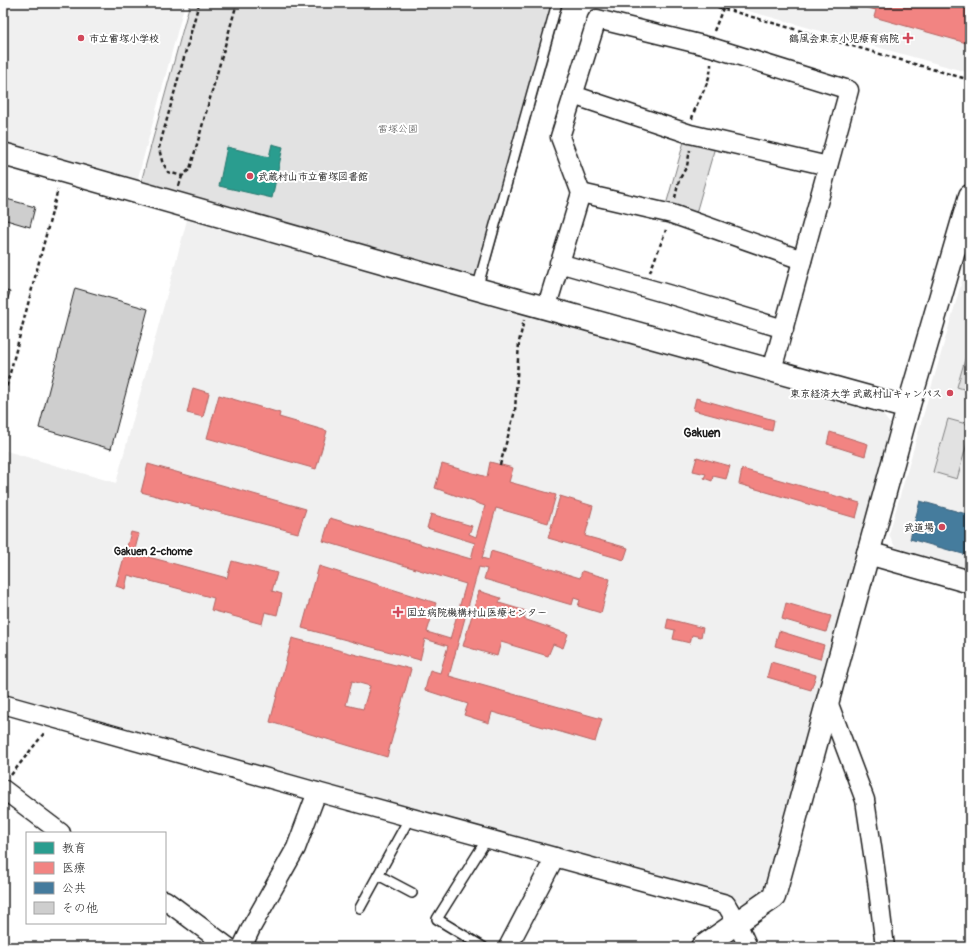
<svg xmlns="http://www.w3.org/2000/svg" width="973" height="950" viewBox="0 0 973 950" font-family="Pangolin,'Klee One',sans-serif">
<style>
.built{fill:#f0f0f0}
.green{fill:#e2e2e2;stroke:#7f7f7f}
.schools{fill:#2a9d8f;stroke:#26766c}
.health{fill:#f28482;stroke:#b26563;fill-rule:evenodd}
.public{fill:#457b9d;stroke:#395e76}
.building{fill:#cecece;stroke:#1c1c1c}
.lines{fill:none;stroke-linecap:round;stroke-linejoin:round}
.service-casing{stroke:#1c1c1c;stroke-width:12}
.minor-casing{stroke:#1c1c1c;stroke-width:21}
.tertiary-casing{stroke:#1c1c1c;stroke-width:25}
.path{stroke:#1c1c1c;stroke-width:2.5;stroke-dasharray:4 3;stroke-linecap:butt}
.service{stroke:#fff;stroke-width:9}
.minor{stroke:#fff;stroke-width:18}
.tertiary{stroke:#fff;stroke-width:22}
.poi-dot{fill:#d1495b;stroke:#fff;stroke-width:1.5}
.labels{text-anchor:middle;stroke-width:4;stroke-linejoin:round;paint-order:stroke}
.poi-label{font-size:10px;font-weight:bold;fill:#1c1c1c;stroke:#fff;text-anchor:start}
.park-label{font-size:10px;fill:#575757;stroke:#fff}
.neighbourhood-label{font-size:11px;font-weight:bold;fill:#1c1c1c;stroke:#fff}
.quarter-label{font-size:12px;font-weight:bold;fill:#1c1c1c;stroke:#fff}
</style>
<rect width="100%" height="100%" fill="#fff"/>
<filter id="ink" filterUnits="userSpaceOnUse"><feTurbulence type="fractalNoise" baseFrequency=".025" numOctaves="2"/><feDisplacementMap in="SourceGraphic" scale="8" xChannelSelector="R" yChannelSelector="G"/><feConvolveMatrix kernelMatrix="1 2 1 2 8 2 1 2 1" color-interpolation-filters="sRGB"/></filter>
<g filter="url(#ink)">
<!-- built -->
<g class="built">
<path d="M3,3H185L136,185L3,147Z"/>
<path d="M720,3H970V73Z"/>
<path d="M187,220L880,411L894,429L767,890L746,903L3,693V450L116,483Z"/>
<path d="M970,253V569L895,547L889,534Z"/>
</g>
<!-- green -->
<g class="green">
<path d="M190,3H563L485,281L140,186Z"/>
<path d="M685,138L715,147L696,213L666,205Z"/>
<path d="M970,342V391L957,387Z"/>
<path d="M948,419L970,425V433L957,479L933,472Z"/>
</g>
<!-- schools -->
<path class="schools" d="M272,144L283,147L272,198L219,186L227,147L269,157Z"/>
<!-- health -->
<g class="health">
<path d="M849,3H970V44L874,17L876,10Z"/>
<path d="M193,388L209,393L203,417L187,413Z"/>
<path d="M219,395L280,413L279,417L327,431L316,469L207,438Z"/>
<path d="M696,398L774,420L772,431L693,410Z"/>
<path d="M830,432L868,444L865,456L827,444Z"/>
<path d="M697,457L730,466L726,479L713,476L712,481L704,478L706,474L693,471Z"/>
<path d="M490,462L513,468L509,482L556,495L548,523L496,508L482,558L489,560L491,551L580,578L582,571L610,579L601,613L578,606L580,600L574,598L572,605L484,579L487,569L479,567L449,676L602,719L595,742L492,712L489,723L464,715L468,704L425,690L430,670L440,673L448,646L425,639L420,660L302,628L319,566L436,603L427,632L450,639L466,584L323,541L330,518L471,559L475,543L427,528L431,514L472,526L469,534L476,537L485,506L435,488L442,464L487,477Z"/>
<path d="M148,464L306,509L298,533L141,492Z"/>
<path d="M742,469L860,503L856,518L739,484Z"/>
<path d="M560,496L593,506L585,536L628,548L624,560L548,538Z"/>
<path d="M131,532L139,534L134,553L227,578L232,561L277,573L272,591L282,594L277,615L265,612L262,624L211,610L214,598L128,575L125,589L116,586Z"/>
<path d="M479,591L501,598L499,603L526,611L524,619L568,634L563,648L553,644L548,656L501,642L497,656L463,646Z"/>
<path d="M786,603L831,616L826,632L782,619Z"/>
<path d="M668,619L703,628L701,637L692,635L690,643L673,639L675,630L666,628Z"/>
<path d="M779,631L824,645L820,659L775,646Z"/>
<path d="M292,638L411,669L387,757L270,722ZM352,681L370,686L363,709L346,705Z"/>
<path d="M771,662L816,675L811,690L767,677Z"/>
</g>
<!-- public -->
<path class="public" d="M920,501L970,515V556L910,539Z"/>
<!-- building -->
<g class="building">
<path d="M3,198L35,207L30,227L3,219Z"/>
<path d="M75,288L148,309L111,449L39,428Z"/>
<path d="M3,290L10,292L4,311H3Z"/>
</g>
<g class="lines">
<defs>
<g id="service">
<path d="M477,289L557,3"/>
<path d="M378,875L412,893"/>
<path d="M360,908L410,817"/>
<path d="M483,947L437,919L487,839"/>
</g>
<g id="minor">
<path d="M573,95L690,134L828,166"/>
<path d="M581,193L672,214L802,260"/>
<path d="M559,263L671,295L784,329"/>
<path d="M546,309L581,193L560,137L597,19L711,47L849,90L772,370"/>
<path d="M827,699L865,800L877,881L885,947"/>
<path d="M3,704L317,792L726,904L737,923L748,947"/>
<path d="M3,789L61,833"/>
<path d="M165,900L228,947"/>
<path d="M242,947L252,926L296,848L317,792"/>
<path d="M508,947L555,857"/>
</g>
<g id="tertiary">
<path d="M3,154L477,289L908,408"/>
<path d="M868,553L970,582"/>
<path d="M702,947L774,897L908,408L970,196"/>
</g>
</defs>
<!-- service casing -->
<use href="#service" class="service-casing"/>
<!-- minor casing -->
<use href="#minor" class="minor-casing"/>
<!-- tertiary casing -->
<use href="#tertiary" class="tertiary-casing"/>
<!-- path -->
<g class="path">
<path d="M199,3L159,148L162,161L168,172L182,176L190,169L237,3"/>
<path d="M704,3L970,80"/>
<path d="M714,31L723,8"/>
<path d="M692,119C696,100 711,84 711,64"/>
<path d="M179,186L182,176"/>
<path d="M675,198L679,180L687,166L690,150"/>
<path d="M650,272L666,230"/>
<path d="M3,400L58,189"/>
<path d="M500,465L515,411L519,342L524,320"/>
<path d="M11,775L45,732"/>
</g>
<!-- service -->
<use href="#service" class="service"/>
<!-- minor -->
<use href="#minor" class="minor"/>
<!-- tertiary -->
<use href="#tertiary" class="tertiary"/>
</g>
</g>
<!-- markers -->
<g class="poi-dot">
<circle cx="81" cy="38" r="4"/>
<path d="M906 32h4v4h4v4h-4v4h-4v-4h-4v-4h4z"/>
<circle cx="250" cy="176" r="4"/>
<circle cx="950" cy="393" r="4"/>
<circle cx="942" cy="527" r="4"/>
<path d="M396 606h4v4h4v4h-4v4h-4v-4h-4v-4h4z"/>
</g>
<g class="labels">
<!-- poi labels -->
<g class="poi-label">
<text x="89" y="42">市立雷塚小学校</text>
<text x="899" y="42" text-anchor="end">鶴風会東京小児療育病院</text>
<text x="258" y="180">武蔵村山市立雷塚図書館</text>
<text x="942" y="397" text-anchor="end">東京経済大学 武蔵村山キャンパス</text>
<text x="934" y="531" text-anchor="end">武道場</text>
<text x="407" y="616">国立病院機構村山医療センター</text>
</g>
<!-- park labels -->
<g class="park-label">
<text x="398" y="132">雷塚公園</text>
</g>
<!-- neighbourhood labels -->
<g class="neighbourhood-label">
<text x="153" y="555">Gakuen 2-chome</text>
</g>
<!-- quarter labels -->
<g class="quarter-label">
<text x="702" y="437">Gakuen</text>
</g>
</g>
<!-- margin -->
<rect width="973" height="950" fill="none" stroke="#fff" stroke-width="16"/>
<rect x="8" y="8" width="957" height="934" fill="none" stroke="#1c1c1c" stroke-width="1.5" filter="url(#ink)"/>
<!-- legend -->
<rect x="26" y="832" width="140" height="92" fill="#ffffff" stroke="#a4a4a4"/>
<rect x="34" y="842" width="20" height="12" fill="#2a9d8f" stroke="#a4a4a4"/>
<text x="62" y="852" font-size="12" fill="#1c1c1c">教育</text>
<rect x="34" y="862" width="20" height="12" fill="#f28482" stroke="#a4a4a4"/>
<text x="62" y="872" font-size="12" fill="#1c1c1c">医療</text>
<rect x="34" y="882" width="20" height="12" fill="#457b9d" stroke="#a4a4a4"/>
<text x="62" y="892" font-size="12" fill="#1c1c1c">公共</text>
<rect x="34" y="902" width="20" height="12" fill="#cecece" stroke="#a4a4a4"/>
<text x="62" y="912" font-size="12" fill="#1c1c1c">その他</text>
</svg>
